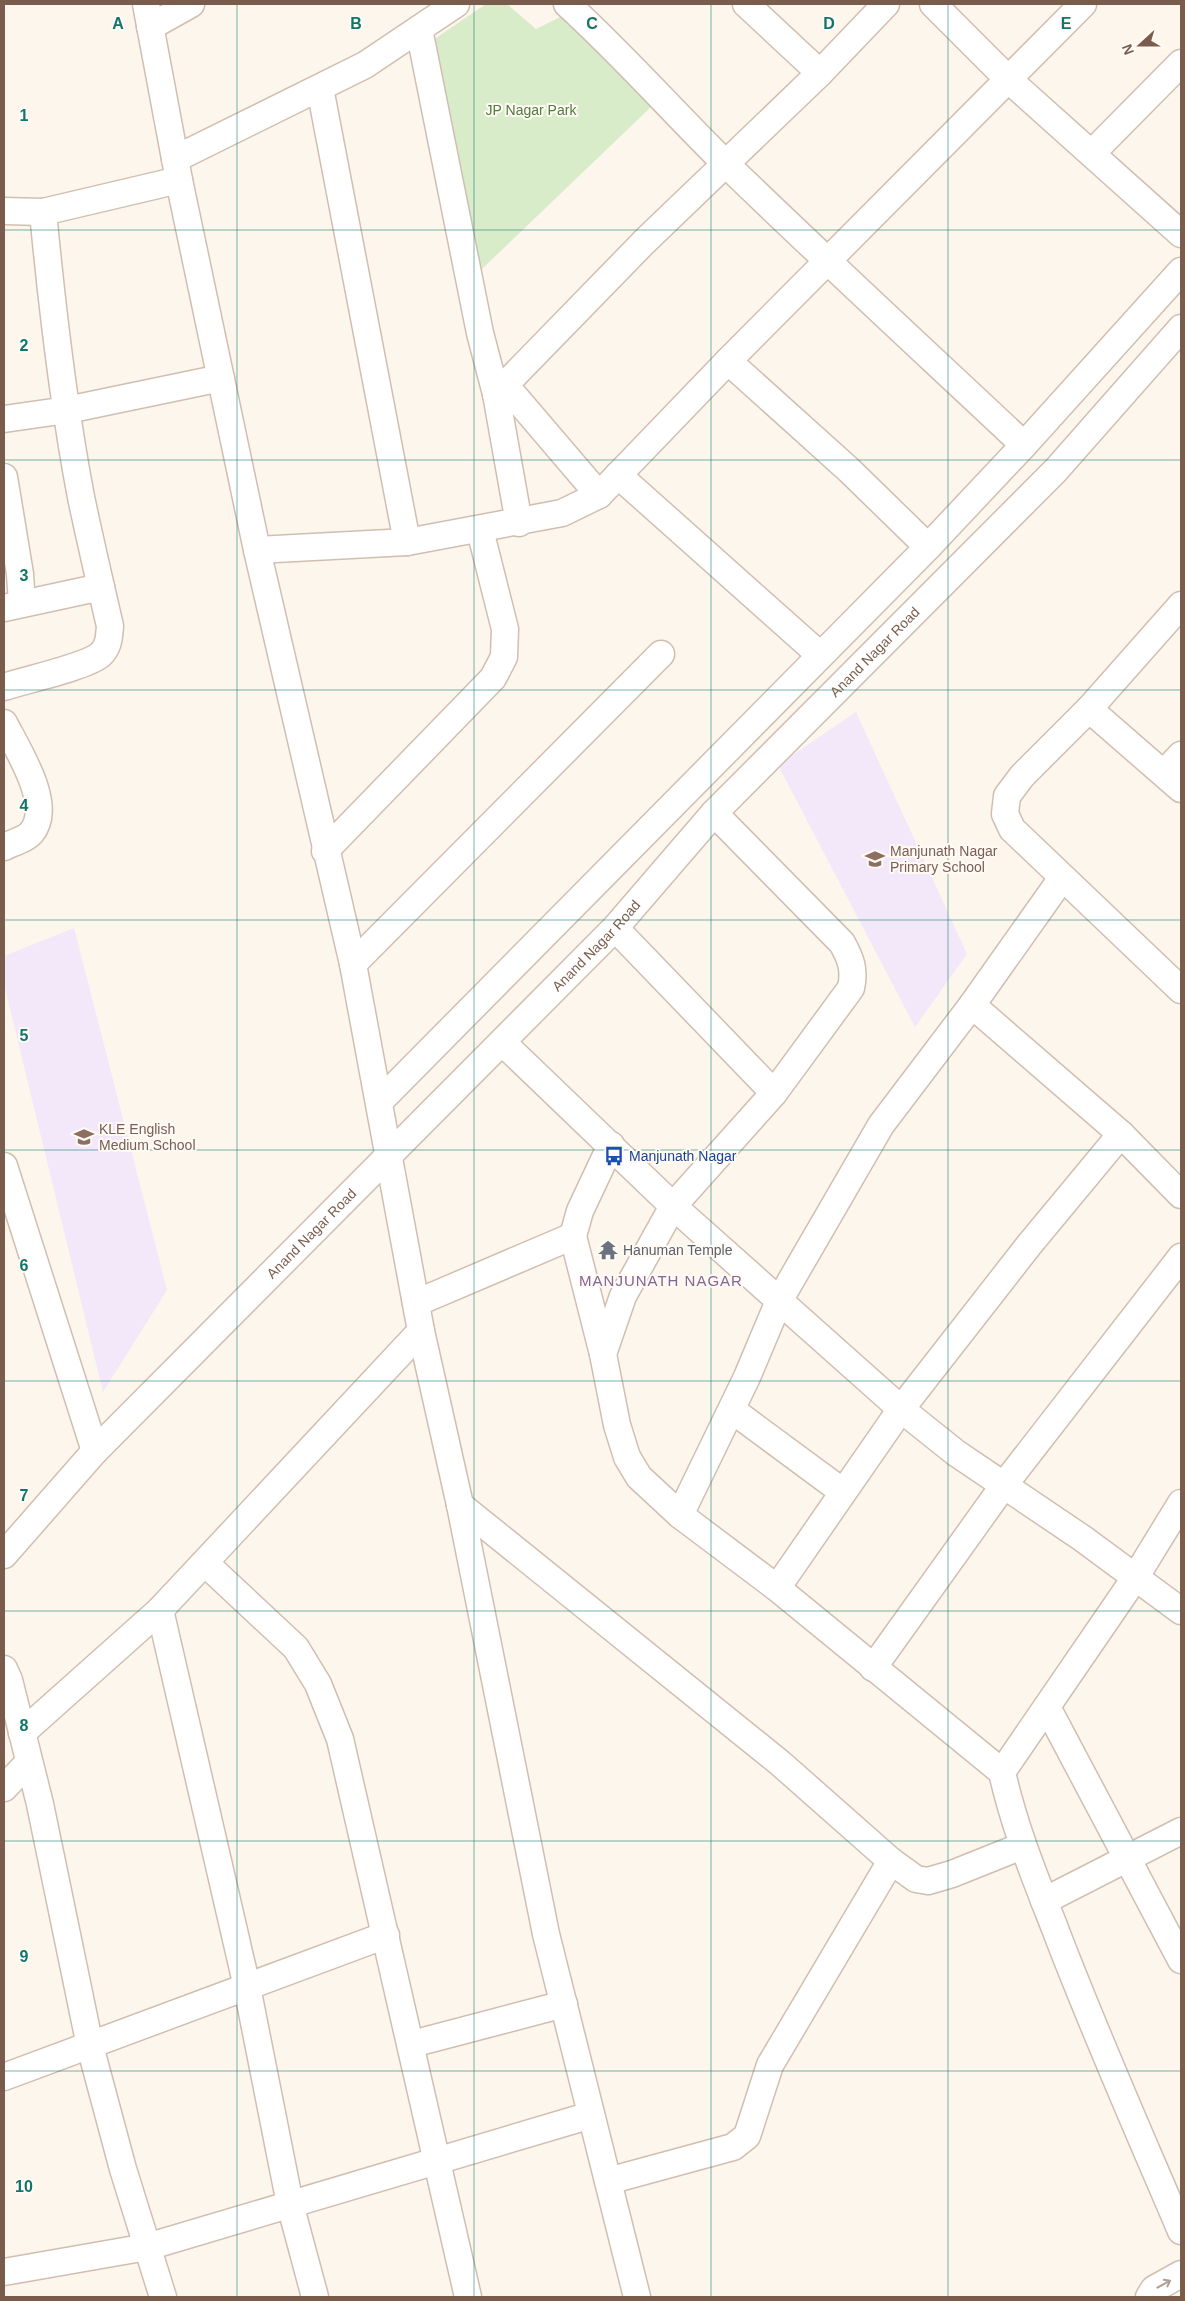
<svg xmlns="http://www.w3.org/2000/svg" width="1185" height="2301" viewBox="0 0 1185 2301" font-family="Helvetica,sans-serif">
<style>
.education{fill:#f3e8fa}
.green{fill:#d8ecc9}
.lines{fill:none;stroke-linecap:round;stroke-linejoin:round}
.minor-casing{stroke:#d1beb0;stroke-width:29}
.minor{stroke:#fff;stroke-width:26}
.oneway{stroke:#af9d94}
.grid{fill:none;stroke:#0f766e;stroke-width:1;stroke-opacity:0.55}
.labels{text-anchor:middle;stroke-width:4;stroke-linejoin:round;paint-order:stroke}
.park-label{font-size:14px;fill:#537a41;stroke:#fffaf3}
.street-label{font-size:14px;fill:#7a5c4d;stroke:#fffaf3}
.education-label{font-size:14px;fill:#785e54;stroke:#fffaf3;text-anchor:start}
.transit-label{font-size:14px;fill:#164399;stroke:#fffaf3;text-anchor:start}
.worship-label{font-size:14px;fill:#5b616d;stroke:#fffaf3;text-anchor:start}
.neighbourhood-label{font-size:15px;letter-spacing:1px;fill:#846695;stroke:#fffaf3}
.grid-label{font-size:16px;text-anchor:middle;font-weight:bold;fill:#0f766e;stroke:#fffaf3;stroke-width:4;stroke-linejoin:round;paint-order:stroke}
</style>
<rect width="100%" height="100%" fill="#fdf6ec"/>
<!-- education -->
<g class="education">
<path d="M856,712L967,954L915,1027L778,765Z"/>
<path d="M74,928L167,1290L103,1392L4,984V956Z"/>
</g>
<!-- green -->
<path class="green" d="M486,4H507L536,29L572,11L651,107L481,270L433,40Z"/>
<g class="lines">
<defs>
<g id="minor">
<path d="M146,4L179,180L257,550L353,964L421,1331L460,1505L546,1934L637,2297"/>
<path d="M567,4C623,55 673,112 727,165C825,260 925,352 1024,445"/>
<path d="M746,4L820,73"/>
<path d="M933,4L1009,80L1181,234"/>
<path d="M150,27L191,4"/>
<path d="M419,29L480,333L496,394L519,523"/>
<path d="M320,88L407,542"/>
<path d="M1092,153L1181,63"/>
<path d="M175,159L365,65L456,4"/>
<path d="M4,211L43,212L179,180"/>
<path d="M728,361L849,470L928,547"/>
<path d="M505,385L599,495"/>
<path d="M496,394L644,242L820,73L886,4"/>
<path d="M4,419L67,410L221,378"/>
<path d="M618,475L820,655"/>
<path d="M4,477L20,574L22,603"/>
<path d="M257,550L407,542L562,513L599,495L728,361L1083,4"/>
<path d="M1181,605L1089,709L1022,776L1007,796L1005,814L1012,829L1181,990"/>
<path d="M4,608L101,587"/>
<path d="M4,687C25,680 85,667 100,655C109,647 109,637 110,626C100,583 90,540 81,497C63,403 52,307 43,212"/>
<path d="M1089,709L1181,789"/>
<path d="M4,723C17,749 55,806 31,833C26,839 12,843 4,847"/>
<path d="M1164,773L1181,755"/>
<path d="M325,851L493,678L504,657L505,629L480,530"/>
<path d="M615,928L774,1093"/>
<path d="M353,964L661,654"/>
<path d="M972,1005L1121,1134L1181,1195"/>
<path d="M503,1043L673,1206L901,1409L956,1453L1082,1538L1181,1611"/>
<path d="M379,1102L928,547L1024,445L1181,271"/>
<path d="M611,1145L580,1211L573,1236L603,1354L617,1425L627,1457L639,1477L680,1515L777,1588L1002,1772C1014,1826 1034,1875 1054,1926C1093,2029 1138,2130 1181,2231"/>
<path d="M4,1166L95,1451"/>
<path d="M416,1303L573,1236"/>
<path d="M603,1354L623,1296L673,1206L774,1093L851,988C855,970 851,959 842,943L714,813"/>
<path d="M732,1410L843,1492"/>
<path d="M460,1505L780,1763L891,1861L916,1879L928,1881L952,1874L1022,1846"/>
<path d="M680,1515L747,1377L779,1301L881,1125L972,1005L1062,878"/>
<path id="s1" d="M4,1555L95,1451L615,928L714,813L1056,470L1181,328"/>
<path d="M205,1563L296,1648L318,1684L340,1739L468,2297"/>
<path d="M777,1588L901,1409L1029,1245L1121,1134"/>
<path d="M160,1610L247,1987L290,2204L315,2297"/>
<path d="M873,1668L1004,1485L1181,1257"/>
<path d="M4,1669L9,1680L40,1804L90,2046L123,2169L163,2297"/>
<path d="M1047,1707L1181,1960"/>
<path d="M22,1733L160,1610L421,1331"/>
<path d="M1002,1772L1135,1578L1181,1503"/>
<path d="M4,1788L29,1762"/>
<path d="M1044,1901L1181,1831"/>
<path d="M412,2044L564,2004"/>
<path d="M4,2077L386,1935"/>
<path d="M608,2181L733,2147L747,2136L770,2065L891,1861"/>
<path d="M4,2272L147,2247L591,2115"/>
<path d="M1149,2297L1154,2289L1181,2274"/>
</g>
</defs>
<!-- minor casing -->
<use href="#minor" class="minor-casing"/>
<!-- minor -->
<use href="#minor" class="minor"/>
</g>
<!-- one-way arrows -->
<defs><path id="oneway-shaft" d="M-6 0H5M1.5-3L5.5 0L1.5 3" fill="none" stroke-width="1.6" stroke-linecap="round" stroke-linejoin="round" transform="scale(1.25)"/></defs>
<use class="oneway" href="#oneway-shaft" transform="translate(1164 2284) rotate(-29)"/>
<!-- grid -->
<path class="grid" d="M237,4V2297M474,4V2297M711,4V2297M948,4V2297M4,230H1181M4,460H1181M4,690H1181M4,920H1181M4,1150H1181M4,1381H1181M4,1611H1181M4,1841H1181M4,2071H1181"/>
<!-- icons -->
<defs>
<symbol id="school-bare" viewBox="-9 -9 18 18"><path d="M0-5L7-2L0 1L-7-2ZM-4 1L0 2.5L4 1V4Q0 6-4 4Z" fill="#8d6e63" stroke="#fffaf3" stroke-width="2.5" paint-order="stroke"/></symbol>
<symbol id="bus-bare" viewBox="-9 -9 18 18"><path d="M-5-6H5V4H4V6H2V4H-2V6H-4V4H-5ZM-3.5-4V0h7V-4ZM-3.5 1.2v1.5H-2V1.2ZM2 1.2v1.5H3.5V1.2Z" fill="#1a4fb4" stroke="#fffaf3" stroke-width="2.5" paint-order="stroke"/></symbol>
<symbol id="temple-bare" viewBox="-9 -9 18 18"><path d="M0-6L5-2H3V0L6.5 2.5H4V6H1.5V3h-3V6H-4V2.5H-6.5L-3 0V-2H-5Z" fill="#6b7280" stroke="#fffaf3" stroke-width="2.5" paint-order="stroke"/></symbol>
</defs>
<g fill-rule="evenodd">
<use href="#school-bare" x="861" y="845" width="28" height="28"/>
<use href="#school-bare" x="70" y="1123" width="28" height="28"/>
<use href="#bus-bare" x="600" y="1142" width="28" height="28"/>
<use href="#temple-bare" x="594" y="1236" width="28" height="28"/>
</g>
<g class="labels">
<!-- park labels -->
<g class="park-label">
<text x="531" y="115">JP Nagar Park</text>
</g>
<!-- street labels -->
<g class="street-label">
<text dy="5" stroke="none"><textPath href="#s1" startOffset="1255">Anand Nagar Road</textPath></text>
<text dy="5" stroke="none"><textPath href="#s1" startOffset="850">Anand Nagar Road</textPath></text>
<text dy="5" stroke="none"><textPath href="#s1" startOffset="445">Anand Nagar Road</textPath></text>
</g>
<!-- education labels -->
<g class="education-label">
<text x="890" y="856">Manjunath Nagar<tspan x="890" dy="16">Primary School</tspan></text>
<text x="99" y="1134">KLE English<tspan x="99" dy="16">Medium School</tspan></text>
</g>
<!-- transit labels -->
<g class="transit-label">
<text x="629" y="1161">Manjunath Nagar</text>
</g>
<!-- worship labels -->
<g class="worship-label">
<text x="623" y="1255">Hanuman Temple</text>
</g>
<!-- neighbourhood labels -->
<g class="neighbourhood-label">
<text x="661" y="1286">MANJUNATH NAGAR</text>
</g>
</g>
<g class="grid-label">
<text x="118" y="29">A</text>
<text x="356" y="29">B</text>
<text x="592" y="29">C</text>
<text x="829" y="29">D</text>
<text x="1066" y="29">E</text>
<text x="24" y="121">1</text>
<text x="24" y="351">2</text>
<text x="24" y="581">3</text>
<text x="24" y="811">4</text>
<text x="24" y="1041">5</text>
<text x="24" y="1271">6</text>
<text x="24" y="1501">7</text>
<text x="24" y="1731">8</text>
<text x="24" y="1962">9</text>
<text x="24" y="2192">10</text>
</g>
<!-- border -->
<rect width="1185" height="2301" fill="none" stroke="#7a5c4d" stroke-width="10"/>
<!-- north arrow -->
<g transform="translate(1140 45) rotate(249)" stroke="#fffaf3" stroke-width="4" paint-order="stroke">
<path d="M0-4L9 19L0 12L-9 19Z" fill="#7a5c4d"/>
<text y="-8" font-size="14" font-weight="bold" text-anchor="middle" fill="#7a5c4d">N</text>
</g>
</svg>
